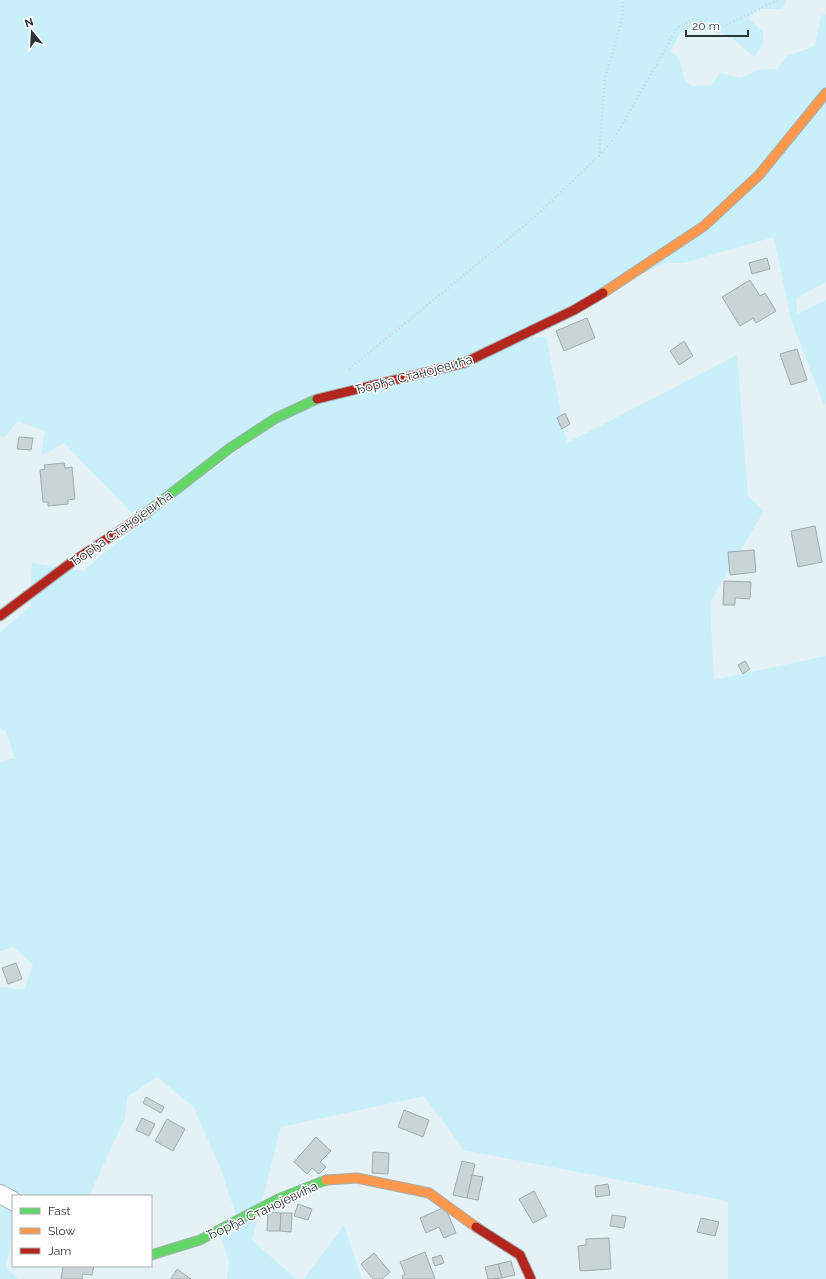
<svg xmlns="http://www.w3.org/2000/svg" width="826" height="1279" viewBox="0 0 826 1279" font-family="Raleway,sans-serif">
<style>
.green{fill:#c8effa}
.building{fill:#c9d4d7;stroke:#a0abae}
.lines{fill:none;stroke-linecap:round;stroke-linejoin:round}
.street-casing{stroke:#a4aeb1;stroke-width:20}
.fast-casing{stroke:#a4aeb1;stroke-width:11}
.slow-casing{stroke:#a4aeb1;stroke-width:11}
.jam-casing{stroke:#a4aeb1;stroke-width:11}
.path{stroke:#d1d5d7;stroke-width:2.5;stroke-dasharray:1 3;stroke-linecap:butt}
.street{stroke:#fbfdfe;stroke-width:18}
.fast{stroke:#63d668;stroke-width:9}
.slow{stroke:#ff974d;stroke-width:9}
.jam{stroke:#b3261e;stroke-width:9}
.labels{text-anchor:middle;stroke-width:3;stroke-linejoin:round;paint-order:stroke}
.street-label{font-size:13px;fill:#2a3437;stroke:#fefefe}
</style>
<rect width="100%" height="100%" fill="#e4f2f6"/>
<!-- green -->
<g class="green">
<path d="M0,0H786L782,9H759L748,18L763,32V45L754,57L730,36L691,26L679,34L671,51L679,58L685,81L693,86H711L720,73L741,78L758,70L777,69L787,56L815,46L821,16L826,14V282L796,298L797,314L826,300V404L824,405L791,320L774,237L683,263H665L504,339L546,337L567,443L737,355L748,496L764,511L710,602L714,680L826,656V1279H728V1201L464,1150L424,1096L281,1127L252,1240L296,1279H227L229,1262L221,1237L240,1228L221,1169L193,1106L157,1077L127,1097L125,1118L89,1196H13V1234L6,1267L18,1279H0V987L24,990L33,965L14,947L0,951V762L15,758L6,732L0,728V632L30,607L32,563L83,571L157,510L322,389L133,514L64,443L41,456L45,431L18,421L5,437L0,436Z"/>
<path d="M344,1225L362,1279H304Z"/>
</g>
<!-- building -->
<g class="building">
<path d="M767,258L770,269L752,274L749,263Z"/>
<path d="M750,280L760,296L765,293L776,311L756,323L753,318L740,326L722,297Z"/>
<path d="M587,318L595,338L564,351L556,331Z"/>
<path d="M684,341L693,356L679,365L670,351Z"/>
<path d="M797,349L807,380L791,385L780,354Z"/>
<path d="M565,413L570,424L562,429L557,418Z"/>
<path d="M19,437L33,438L31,450L17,449Z"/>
<path d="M64,463L65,468L72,467L75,499L68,500V504L48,506V502H43L40,470L45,469L44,465Z"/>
<path d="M815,526L822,562L798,567L791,531Z"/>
<path d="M754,550L756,572L730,575L728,552Z"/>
<path d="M724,581L751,582L750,599L735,598V605H723Z"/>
<path d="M745,661L750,669L743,674L738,665Z"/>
<path d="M16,963L22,979L8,984L2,968Z"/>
<path d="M146,1097L164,1107L161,1113L143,1103Z"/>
<path d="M404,1110L429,1120L423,1137L398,1127Z"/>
<path d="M142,1118L155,1124L149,1136L136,1130Z"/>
<path d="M167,1119L185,1129L173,1151L155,1141Z"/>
<path d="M316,1137L331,1151L320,1162L326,1167L319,1174L312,1168L307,1174L294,1162Z"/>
<path d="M373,1152L389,1153L388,1174L372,1173Z"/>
<path d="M462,1161L475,1164L467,1198L453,1195Z"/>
<path d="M472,1175L483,1177L478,1200L467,1198Z"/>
<path d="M608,1184L610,1195L596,1197L595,1186Z"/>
<path d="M534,1191L547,1216L533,1223L519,1199Z"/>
<path d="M298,1204L312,1209L308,1220L294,1216Z"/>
<path d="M445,1207L456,1233L444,1238L439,1227L426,1233L420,1218Z"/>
<path d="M268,1212L281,1213L280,1231H267Z"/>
<path d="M281,1213H292L291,1232L280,1231Z"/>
<path d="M612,1215L626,1217L624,1228L610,1226Z"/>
<path d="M701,1218L719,1222L715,1236L697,1232Z"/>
<path d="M609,1238L611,1269L580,1271L578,1246L586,1245V1239Z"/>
<path d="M425,1252L435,1279H403L402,1276L405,1274L400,1262Z"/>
<path d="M374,1253L390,1272L382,1279H373L361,1264Z"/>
<path d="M441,1255L444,1263L435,1266L432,1258Z"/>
<path d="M511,1261L515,1275L502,1278L498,1264Z"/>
<path d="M498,1264L502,1278L488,1279L485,1267Z"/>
<path d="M63,1266H94L92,1275L83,1274L82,1279H61Z"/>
<path d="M177,1269L191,1279H171Z"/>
</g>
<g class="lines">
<defs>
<path id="street" d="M0,1194L13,1201"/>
<g id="fast">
<path d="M142,516L230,448L276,418L317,399"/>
<path d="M151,1255L200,1240L278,1199L326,1180"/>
</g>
<g id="slow">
<path d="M603,293L704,226L759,175L826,93"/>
<path d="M326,1180L357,1178L429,1193L476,1227"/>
</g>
<g id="jam">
<path d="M317,399L464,363L574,310L603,293"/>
<path d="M0,616L72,562L142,516"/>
<path d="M476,1227L520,1255L531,1279"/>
</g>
</defs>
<!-- street casing -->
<use href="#street" class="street-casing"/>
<!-- fast casing -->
<use href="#fast" class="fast-casing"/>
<!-- slow casing -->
<use href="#slow" class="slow-casing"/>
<!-- jam casing -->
<use href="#jam" class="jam-casing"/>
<!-- path -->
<g class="path">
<path d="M599,156L615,137L677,28L694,19L720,28L778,0"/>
<path d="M349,369L530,221L599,156L605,78L622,20L623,0"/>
</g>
<!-- street -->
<use href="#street" class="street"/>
<!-- fast -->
<use href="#fast" class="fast"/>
<!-- slow -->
<use href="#slow" class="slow"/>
<!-- jam -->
<use href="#jam" class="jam"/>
</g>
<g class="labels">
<!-- street labels -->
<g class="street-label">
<text transform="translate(414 374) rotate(-15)" y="5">Ђорђа Станојевића</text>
<text transform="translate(121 528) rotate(-35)" y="5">Ђорђа Станојевића</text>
<text transform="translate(262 1210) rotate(-25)" y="5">Ђорђа Станојевића</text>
</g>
</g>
<!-- legend -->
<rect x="12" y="1195" width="140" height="72" fill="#fefefe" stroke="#a9adae"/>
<rect x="20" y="1208" width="20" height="6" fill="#63d668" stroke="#a9adae"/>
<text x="48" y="1215" font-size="12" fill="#2a3437">Fast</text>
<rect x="20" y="1228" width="20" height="6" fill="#ff974d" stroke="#a9adae"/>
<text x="48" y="1235" font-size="12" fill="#2a3437">Slow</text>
<rect x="20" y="1248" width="20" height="6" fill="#b3261e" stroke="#a9adae"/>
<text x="48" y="1255" font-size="12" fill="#2a3437">Jam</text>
<!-- north arrow -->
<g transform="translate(32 32) rotate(342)" stroke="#fefefe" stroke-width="3" paint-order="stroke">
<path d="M0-3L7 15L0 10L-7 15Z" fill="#2a3437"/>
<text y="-6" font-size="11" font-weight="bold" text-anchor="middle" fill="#2a3437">N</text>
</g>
<!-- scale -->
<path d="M686 30v6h62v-6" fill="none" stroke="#2a3437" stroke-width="2"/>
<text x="692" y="30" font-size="12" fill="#2a3437" stroke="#fefefe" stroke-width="3" paint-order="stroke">20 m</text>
</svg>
